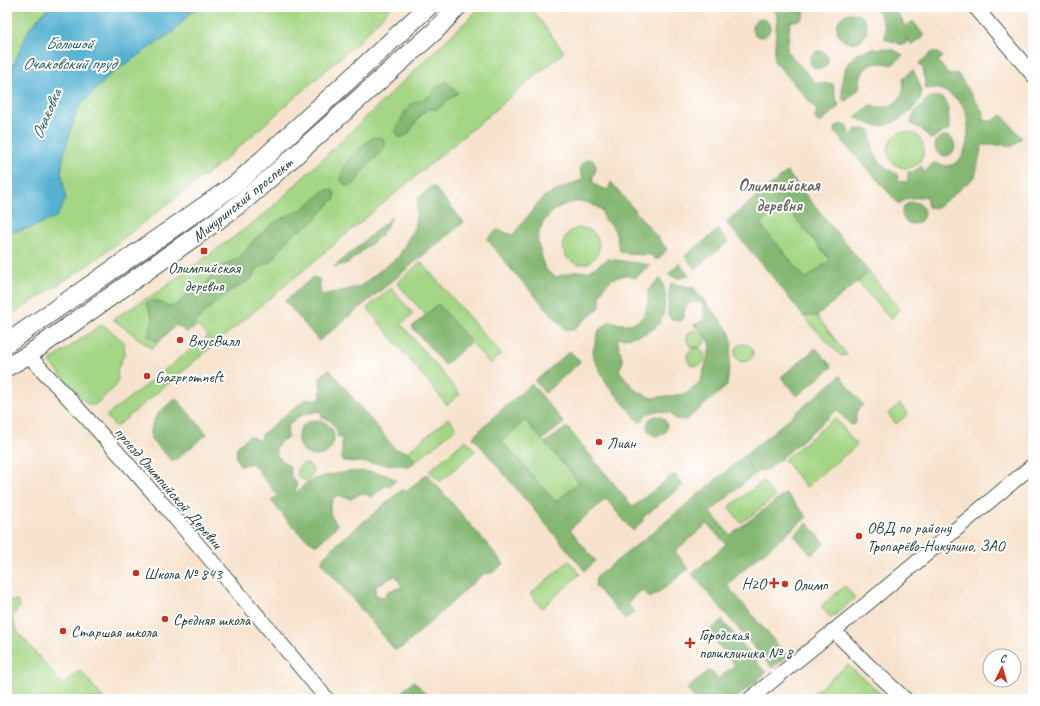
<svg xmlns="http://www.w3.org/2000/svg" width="1040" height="706" viewBox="0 0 1040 706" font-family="Caveat,sans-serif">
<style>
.green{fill:#a4d685;stroke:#628a5c}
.forest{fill:#83b772;stroke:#517a53;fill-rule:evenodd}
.water{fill:#54b1d2;stroke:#3a7783}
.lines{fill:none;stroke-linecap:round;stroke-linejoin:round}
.minor-casing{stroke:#3f564b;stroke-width:16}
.major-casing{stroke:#3f564b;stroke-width:20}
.minor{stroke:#fff;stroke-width:14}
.major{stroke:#fff;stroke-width:18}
.poi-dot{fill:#c8321e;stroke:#fff;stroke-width:1.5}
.labels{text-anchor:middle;stroke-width:4;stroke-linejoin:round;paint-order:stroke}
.street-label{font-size:16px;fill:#1f3d34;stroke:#fff}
.poi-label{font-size:16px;fill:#1f3d34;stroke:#fff;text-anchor:start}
.water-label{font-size:17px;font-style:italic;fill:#2f6063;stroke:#fff}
.neighbourhood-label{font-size:17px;font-weight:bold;fill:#65655e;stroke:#fff}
</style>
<rect width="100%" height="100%" fill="#fff"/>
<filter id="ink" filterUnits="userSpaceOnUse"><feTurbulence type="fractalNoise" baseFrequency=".025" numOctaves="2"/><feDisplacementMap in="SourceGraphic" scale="8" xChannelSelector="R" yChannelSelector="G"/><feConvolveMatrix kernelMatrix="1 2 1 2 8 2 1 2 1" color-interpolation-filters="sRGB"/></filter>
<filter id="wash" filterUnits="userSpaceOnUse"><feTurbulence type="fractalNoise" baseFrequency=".012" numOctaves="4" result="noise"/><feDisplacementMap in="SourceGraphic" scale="16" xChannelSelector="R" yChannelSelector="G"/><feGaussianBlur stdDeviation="0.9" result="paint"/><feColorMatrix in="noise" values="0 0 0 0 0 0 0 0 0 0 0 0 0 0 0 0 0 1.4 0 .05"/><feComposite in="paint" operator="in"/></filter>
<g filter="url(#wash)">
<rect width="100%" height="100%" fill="#f7e3cd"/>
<!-- green -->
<g class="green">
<path d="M7,7H49L29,29L7,81Z"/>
<path d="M196,7H391L359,41L222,162L87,266L11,315L7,307V233L30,228L64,187L61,172L64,154L74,119L80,106L111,74L174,31Z"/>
<path d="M481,7H530L564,52L116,427L106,416L208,336L198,326L187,332L176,325L152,349L113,319L162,289L264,215Z"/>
<circle cx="906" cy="150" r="18"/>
<path d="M784,204L830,260L806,279L760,224Z"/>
<circle cx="581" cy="246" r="18"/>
<path d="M421,262L501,354L490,364L438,305L426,315L397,283Z"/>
<path d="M869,272L899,309L891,319L858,282Z"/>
<path d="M391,288L413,314L401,324L460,394L447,405L367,308Z"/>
<path d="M803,316H817L847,355L841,356Z"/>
<path d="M102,325L106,327L124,342L125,353L117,370L118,379L116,386L95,405H90L87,404L55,368L51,364V360L98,327Z"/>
<circle cx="696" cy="339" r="9"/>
<circle cx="744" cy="353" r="9"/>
<circle cx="696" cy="357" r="9"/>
<path d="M900,404L908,414L896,424L888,414Z"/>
<path d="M448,418L456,428L416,461L408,452Z"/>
<path d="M835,418L857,445L806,487L784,460Z"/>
<path d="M525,420L579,482L556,502L501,441Z"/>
<path d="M466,440L475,451L440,482L429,471Z"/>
<circle cx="305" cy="472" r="8"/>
<path d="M763,481L775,497L741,523L729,507Z"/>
<path d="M569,561L580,574L542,608L530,594Z"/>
<path d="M845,586L855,598L831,618L821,606Z"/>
<path d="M7,600L17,601L20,606L12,617L16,630L63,685L80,670L104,699H7Z"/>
<path d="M848,665L887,699H806Z"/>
</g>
<!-- forest -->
<g class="forest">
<path d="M779,7H805L804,15L802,19L790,22L787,51L816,83L833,84L835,96L839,106L820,123L815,119L817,110L774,61L777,15L774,12Z"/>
<path d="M875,7H892L902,20L905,27L913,21L924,36L912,45L907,38L906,43L903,45L885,39V27L880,16L882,10L878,13Z"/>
<circle cx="852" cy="28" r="15"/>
<circle cx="761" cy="28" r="9"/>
<path d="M883,48L894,50L903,55L892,65C871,59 860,67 859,89L846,101L843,100C840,82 842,61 861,52C867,49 876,49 883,48Z"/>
<circle cx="819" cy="60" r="9"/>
<path d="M933,52H938L943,57L938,61L949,75L957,73L983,112V121H992L1002,115L1022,138L1011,147L1006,145H982L975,177L937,208L928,207L926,196L906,199L899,204L836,134L835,128L840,124L847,126L849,134L852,136L856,129L870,130C871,135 871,141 872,146C875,159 885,169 897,174L898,181L908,182V172H913L922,166L924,173L933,163C940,164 945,167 951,165C969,161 971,123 965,110C961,100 946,90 935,88C932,88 929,89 926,89L923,68L919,63Z"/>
<path d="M913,70C917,78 921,85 921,94C920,109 892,127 878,126C871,126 862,120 855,117L870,105C873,105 877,107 880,107C895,109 907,93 903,79Z"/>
<path d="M446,81L458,93L450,98L444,104L437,109H429L422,113L408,134L400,138L395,131L406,110L411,104L428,97L439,85Z"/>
<path d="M931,97H939L945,100C949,110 949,119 949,130L938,134L934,138L930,139L922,129L911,124C911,114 922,102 931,97Z"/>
<circle cx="945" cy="146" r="10"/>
<path d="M374,137L383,138L385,146L381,153L368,165L354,184L347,186L341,181C341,163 360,146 374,137Z"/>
<path d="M589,159L594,161C599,173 593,171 592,181L599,187L608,190L611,182L667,249L659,259H655L651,255L628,254L620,251C615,237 619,228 604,220L602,210C597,207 591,203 585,202C563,199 539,217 538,239C537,247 541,250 542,257C543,267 546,271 555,277L578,271L588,272L608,259L650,265L635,278L625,275L612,279L604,287L600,296V307L573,330H566L510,268L487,239L497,230L513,235L543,197L583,179L580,169L581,164Z"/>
<path d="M787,172L869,272L817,316H803L781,287L726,222ZM784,204L830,260L806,279L760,224Z"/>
<path d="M433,186L464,222L319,341L285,301L313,277L319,279L321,295L359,287L399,256L415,226L418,198Z"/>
<path d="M332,189L335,194V199L330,202L314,221L290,236L273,260L257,269L251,279L230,291L207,310L187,332L176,325L158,342L148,336L153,319L146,303C166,293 165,321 186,295L198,294L202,291L214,270L240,257L256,238L275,222L302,209L326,190Z"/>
<circle cx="913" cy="213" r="11"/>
<path d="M392,217L381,235L348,263L334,267Z"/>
<path d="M718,230L728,242L695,269L685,256Z"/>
<path d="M679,263L689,275C681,279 676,280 668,274Z"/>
<path d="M660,279C665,286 666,295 665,303C663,334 642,335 617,339L623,362L619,370L634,389L651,398L686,394L701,381L711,344L701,329L694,326L695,324L699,323L704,319V308L702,303L697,302L689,303L684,311V318L681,321L672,320L668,315L669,290L671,283L694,288L729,331L732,341L727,386L686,420L675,419L671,413L657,411L646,414L640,423L607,384L593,357V351L599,330L610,321C614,322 618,324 622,324C644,326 650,308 648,290Z"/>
<path d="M438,304L471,342L445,365L412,327Z"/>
<path d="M816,348L832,367L797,396L781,377Z"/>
<path d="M570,351L580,362L545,393L535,381Z"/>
<path d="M329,369L395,449L408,452L416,461L410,466L342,461V437H338C337,427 331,419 322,417L321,411C307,413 296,415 287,427L288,438L281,441L276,447L277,456L290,467L291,477L297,483L295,494C299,491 302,486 306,483C328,472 375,465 396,480L390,486H385L371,498L368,495L361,493L351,499L338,495L333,498C328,510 329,515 338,525L317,545C298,536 284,517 271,500L278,496L252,463L241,466L236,458L237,447L249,436L261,441L262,434L306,399H321L320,377Z"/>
<path d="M840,376L863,405L856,412V423L851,425L837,410L769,469L758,471L710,512L730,535L786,493L807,517L753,561L727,585L787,656L772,668L692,574L726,544L707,524L675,551L688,569L666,587L650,598L642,590L627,603L635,612L625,619L595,586L596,577L657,529Z"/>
<path d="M532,384L564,423L542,440L525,420L502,441L556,502L579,482L545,443L567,427L633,507L674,474L683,485L642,518L644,520L633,531L606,499L570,529L595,561L585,571L473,437L501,410Z"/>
<path d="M176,398L207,434L173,462L151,439C150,415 160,412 176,398Z"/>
<circle cx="657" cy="426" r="10"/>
<circle cx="316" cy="438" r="18"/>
<path d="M427,474L504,564L492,573L483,574L403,647L395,650L322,563L323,557L337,544L403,489L406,492ZM396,575L402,587L388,591L385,596L380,597L375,594L376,586Z"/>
<path d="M807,523L825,543L811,555L794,535Z"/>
<path d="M722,620L766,673L735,699H696L687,689L710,670L718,679L735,665L708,632Z"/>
<path d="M414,681L430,699H393Z"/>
</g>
<!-- water -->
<path class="water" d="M49,7H196L174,31L111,74L80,106L74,119L64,154L61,172L64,187L66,200L56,217L30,228L7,233V81L29,29Z"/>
</g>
<g filter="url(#ink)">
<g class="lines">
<defs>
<g id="minor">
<path d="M977,7L976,8L1033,75"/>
<path d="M28,355C133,465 230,582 327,699"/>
<path d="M834,631L869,666L905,699"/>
<path d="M750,699L863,607L1033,465"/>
</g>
<g id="major">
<path d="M7,343L236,184L428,7"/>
<path d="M7,367L28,355L193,238L245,200L435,31L457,7"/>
</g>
</defs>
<!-- minor casing -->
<use href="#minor" class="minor-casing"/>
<!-- major casing -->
<use href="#major" class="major-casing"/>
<!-- minor -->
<use href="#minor" class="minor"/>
<!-- major -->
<use href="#major" class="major"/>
</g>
</g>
<!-- markers -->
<g class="poi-dot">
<rect x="200" y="247" width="8" height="8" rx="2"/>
<circle cx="180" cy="340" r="4"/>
<circle cx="147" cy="376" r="4"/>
<circle cx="599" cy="442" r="4"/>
<circle cx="859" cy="536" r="4"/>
<circle cx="136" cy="573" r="4"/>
<path d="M772 577h4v4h4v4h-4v4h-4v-4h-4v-4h4z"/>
<circle cx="785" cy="584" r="4"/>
<circle cx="165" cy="619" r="4"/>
<circle cx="63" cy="631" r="4"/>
<path d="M688 637h4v4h4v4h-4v4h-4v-4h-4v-4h4z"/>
</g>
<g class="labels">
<!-- street labels -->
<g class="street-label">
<text transform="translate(242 199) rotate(-39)" y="6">Мичуринский проспект</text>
<text transform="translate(169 487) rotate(49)" y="6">проезд Олимпийской Деревни</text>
</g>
<!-- poi labels -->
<g class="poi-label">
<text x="204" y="273" text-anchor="middle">Олимпийская<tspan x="204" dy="18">деревня</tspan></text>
<text x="188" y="346">ВкусВилл</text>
<text x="155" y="382">Gazpromneft</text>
<text x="607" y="448">Лиан</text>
<text x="867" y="533">ОВД по району<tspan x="867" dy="18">Тропарёво-Никулино, ЗАО</tspan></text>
<text x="144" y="579">Школа № 843</text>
<text x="766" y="589" text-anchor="end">H2O</text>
<text x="793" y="590">Олимп</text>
<text x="173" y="625">Средняя школа</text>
<text x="71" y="637">Старшая школа</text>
<text x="699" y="640">Городская<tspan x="699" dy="18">поликлиника № 8</tspan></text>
</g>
<!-- water labels -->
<g class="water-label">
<text x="69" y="49">Большой<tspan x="69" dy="20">Очаковский пруд</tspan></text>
<text transform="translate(46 114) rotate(-67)" y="6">Очаковка</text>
</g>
<!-- neighbourhood labels -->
<g class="neighbourhood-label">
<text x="779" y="191">Олимпийская<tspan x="779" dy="20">деревня</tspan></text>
</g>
</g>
<!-- margin -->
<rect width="1040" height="706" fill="none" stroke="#fff" stroke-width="24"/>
<!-- north arrow -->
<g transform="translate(1002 668) rotate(5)"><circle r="19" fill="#ffffff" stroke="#a5b1ae"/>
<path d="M0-3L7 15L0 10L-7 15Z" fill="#c8321e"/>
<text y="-6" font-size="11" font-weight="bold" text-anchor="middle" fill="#1f3d34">С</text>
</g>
</svg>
